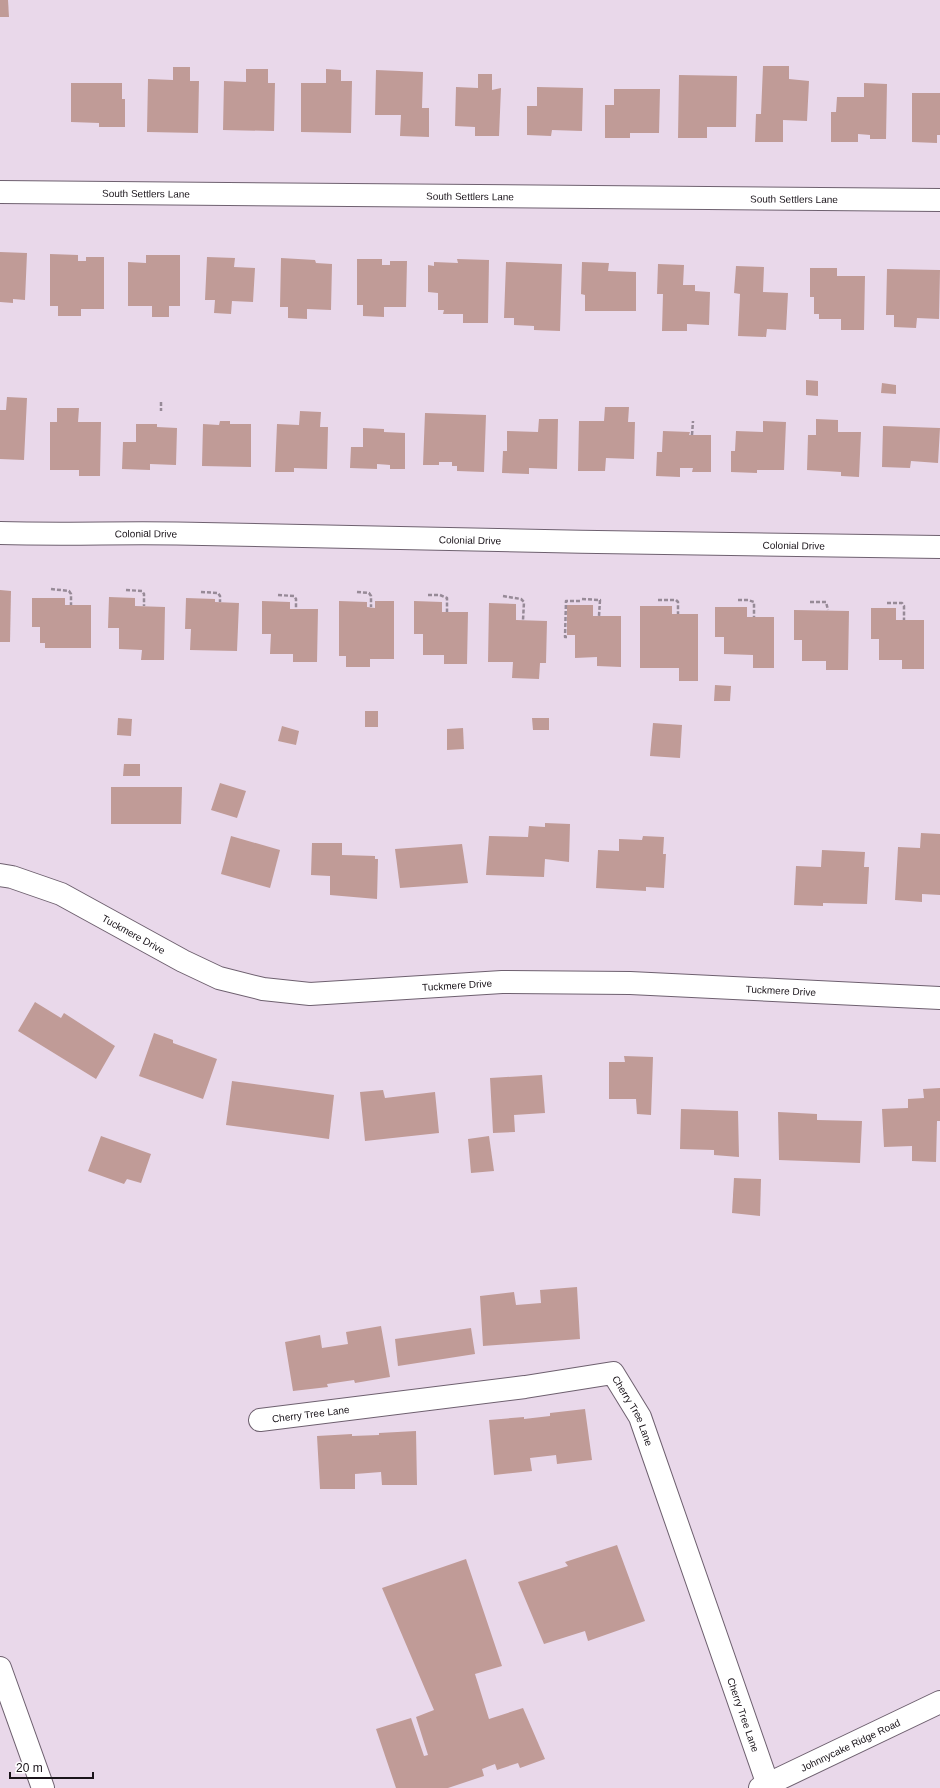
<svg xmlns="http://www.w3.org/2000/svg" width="940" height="1788" viewBox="0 0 940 1788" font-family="Arial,sans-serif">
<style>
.building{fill:#c09b97}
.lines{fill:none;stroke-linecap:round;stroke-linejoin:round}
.street-casing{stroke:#6e606f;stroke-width:24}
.secondary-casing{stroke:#6e606f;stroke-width:24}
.path{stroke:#978a97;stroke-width:2.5;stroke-dasharray:4 2;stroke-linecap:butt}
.street{stroke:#fff;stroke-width:22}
.secondary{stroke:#fff;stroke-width:22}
.labels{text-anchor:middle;stroke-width:3;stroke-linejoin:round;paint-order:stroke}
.street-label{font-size:10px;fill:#1a141a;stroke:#fff}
</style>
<rect width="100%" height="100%" fill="#e9d8ea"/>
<!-- building -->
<g class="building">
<path d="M0,0H8L9,17H0Z"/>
<path d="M763,66H789V79L809,81L807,121L783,120V142H755L756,114H761Z"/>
<path d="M173,67H190V81H199L198,133L147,132L148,79L173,80Z"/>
<path d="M246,69H268V83H275L274,131L223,130L224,81L246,82Z"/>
<path d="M326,69L341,70V81H352L351,133L301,132V83H326Z"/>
<path d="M376,70L423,72L422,108H429V137L400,136L401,115H375Z"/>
<path d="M478,74H492V90L501,88L499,136H475V127L455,126L456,87L478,88Z"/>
<path d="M679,75L737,76L736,127H707V138H678Z"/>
<path d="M71,83H122V99H125V127H99V123L71,122Z"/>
<path d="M864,83L887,84L886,139H870V135L858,134V142H831V112H836L837,97H864Z"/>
<path d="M537,87L583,88L582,131L552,130L551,136L527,135V106H537Z"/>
<path d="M614,89H660L659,133H630V138H605V105H614Z"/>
<path d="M912,93H940V135H937V143L912,142Z"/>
<path d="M0,252L27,253L25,300L13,299V303L0,302Z"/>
<path d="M50,254L78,255V261H86V257H104V309H81V316H58V306H50Z"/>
<path d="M146,255H180V306H169V317H152V306H128V262L146,263Z"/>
<path d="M207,257L235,258L234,267L255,268L253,302L232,301L231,314L214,313L215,300H205Z"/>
<path d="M281,258L315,260L316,263L332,264L331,310L307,309V319L288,318V307H280Z"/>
<path d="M357,259H382V265H390V261H407L406,307H384V317L363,316V305H357Z"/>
<path d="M457,259L489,260L488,323H463V314H443L444,310H438V293L428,292V265L434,266V262L458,263Z"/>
<path d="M506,262L562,264L560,331L534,330V326L514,325V318H504Z"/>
<path d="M582,262L609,263L608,271L636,272V311H585V295L581,294Z"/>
<path d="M658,264L684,265L683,285H695V291L710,292L709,325L687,324V331H662L663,294H657Z"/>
<path d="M736,266L764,267L763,292L788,293L786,330L767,329L766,337L738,336L740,294L734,293Z"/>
<path d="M810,268H837V276H865L864,330H841V319H819V314H814V297H810Z"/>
<path d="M887,269L940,270L939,319L917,318L916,328L894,327V315H886Z"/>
<path d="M806,380L818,381V396L806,395Z"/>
<path d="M882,383L896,385V394L881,393Z"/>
<path d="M7,397L27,398L24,460L0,459V410H6Z"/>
<path d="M605,407H629L628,422H635L634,459L606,458L605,471H578L579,421H604Z"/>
<path d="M57,408H79L78,422H101L100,476H79V470H50V422H57Z"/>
<path d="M300,411L321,412L320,427H328L327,469L294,468V472H275L277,424L299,425Z"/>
<path d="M425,413L486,415L484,472L457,471V466H452V462H439V465H423Z"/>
<path d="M539,419H558L557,469L529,468V474L502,473L503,451H507V431L538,432Z"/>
<path d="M816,419L838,420V432H861L859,477L841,476V472L807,470L808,435H816Z"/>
<path d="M220,421H230V424H251V467L202,466L203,424L219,425Z"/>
<path d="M763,421L786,422L784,470H757V473L731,472V451H735L736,431L763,432Z"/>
<path d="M136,424H157V427L177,428L176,465L150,464V470L122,469L123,442H136Z"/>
<path d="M883,426L940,428L938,463L911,461L910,468L882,467Z"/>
<path d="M363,428L384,429V432L405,433V469H390V465L377,464V469L350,468L351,447H363Z"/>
<path d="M663,431L690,432L689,435H711V472H692L693,468H680V477L656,476L657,452H662Z"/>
<path d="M0,590L11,591L10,642H0Z"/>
<path d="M109,597L135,598V606L165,607L164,660H141L142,650L119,649V628H108Z"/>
<path d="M32,598H65V605H91V648H45V643H40V627H32Z"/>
<path d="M186,598L215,599V602L239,603L237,651L190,650L191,629H185Z"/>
<path d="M262,601L290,602V609H318L317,662H293V654H270L271,634H262Z"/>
<path d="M339,601L367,602V607L375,608V601H394V659H370V667H346V656H339Z"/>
<path d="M414,601L442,602V612H468L467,664H444V655H423V634H414Z"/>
<path d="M489,603L516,604V620L547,621L546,663H540L539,679L512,678L513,662H488Z"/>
<path d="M567,605H593V616H621V667L597,666V657L575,658V635H567Z"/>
<path d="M640,606H672V614H698V681H679V668H640Z"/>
<path d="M715,607H747V617H774V668H753V655L724,654V637H715Z"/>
<path d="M871,608H896V620H924V669H902V660H879V639H871Z"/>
<path d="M794,610L849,611L848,670H826V661H802V640H794Z"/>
<path d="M715,685L731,686L730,701H714Z"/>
<rect x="365" y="711" width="13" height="16"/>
<path d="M118,718L132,719L131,736L117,735Z"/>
<path d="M532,718H549V730H533Z"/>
<path d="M653,723L682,725L680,758L650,756Z"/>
<path d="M282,726L299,731L296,745L278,741Z"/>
<path d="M463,728L464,749L447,750V729Z"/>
<path d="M124,764H140V776H123Z"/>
<path d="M220,783L246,791L237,818L211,810Z"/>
<path d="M111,787H182L181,824H111Z"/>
<path d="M545,823L570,824L569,862L545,859L544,877L486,875L489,836L528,837L529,826L545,827Z"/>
<path d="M921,833L940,834V895L922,894V902L895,900L898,847L920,848Z"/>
<path d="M231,836L280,850L270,888L221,874Z"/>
<path d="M643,836L664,837L663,854H666L664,888L646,887V891L596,888L598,850L619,851V839L642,840Z"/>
<path d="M312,843H342V855L375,856V859H378L377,899L330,895V876L311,875Z"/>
<path d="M462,844L468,883L400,888L395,849Z"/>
<path d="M822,850L865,852L864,867H869L867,904L823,903V906L794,905L796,866L821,867Z"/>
<path d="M35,1002L61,1018L64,1013L115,1046L96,1079L18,1031Z"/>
<path d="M154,1033L173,1040V1043L217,1059L203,1099L139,1076Z"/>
<path d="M624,1056L653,1057L651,1115L637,1114L636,1099H609V1062H625Z"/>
<path d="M542,1075L545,1113L514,1115L515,1132L493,1133L490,1078Z"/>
<path d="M232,1081L334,1095L329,1139L226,1125Z"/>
<path d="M940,1088V1121H937L936,1162L912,1161V1146L884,1147L882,1109L908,1108V1099L924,1098L923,1089Z"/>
<path d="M383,1090L385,1098L435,1092L439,1133L365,1141L360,1092Z"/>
<path d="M681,1109L738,1111L739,1157L714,1155V1150L680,1149Z"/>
<path d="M778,1112L817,1114V1120L862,1121L860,1163L779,1160Z"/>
<path d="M101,1136L151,1154L141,1183L127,1179L124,1184L88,1171Z"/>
<path d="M489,1136L494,1171L471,1173L468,1139Z"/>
<path d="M734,1178L761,1179L760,1216L732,1213Z"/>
<path d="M577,1287L580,1339L483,1346L480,1296L514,1292L516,1305L541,1303L540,1290Z"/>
<path d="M381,1326L390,1377L355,1383L354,1380L327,1384L328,1387L293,1391L285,1342L320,1335L322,1348L348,1344L346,1332Z"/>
<path d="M471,1328L475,1354L398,1366L395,1339Z"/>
<path d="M585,1409L592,1460L557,1464L556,1455L530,1458L532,1471L494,1475L489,1420L524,1417V1419L550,1416V1413Z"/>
<path d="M416,1431L417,1485H382L381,1472L355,1474V1489H320L317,1436L352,1434V1436L379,1435V1433Z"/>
<path d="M617,1545L645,1621L588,1641L585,1631L544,1644L518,1582L568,1566L565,1562Z"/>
<path d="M466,1559L502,1666L475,1674L489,1719L523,1708L545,1759L520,1768L518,1763L497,1770L495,1764L482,1769L484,1776L448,1788H396L376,1729L411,1718L424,1756L428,1755L416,1717L434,1710L382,1588Z"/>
</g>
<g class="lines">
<defs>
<g id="street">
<path id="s1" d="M0,192L940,200"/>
<path id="s2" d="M0,533C68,535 135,532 203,534C449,540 694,544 940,547"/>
<path id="s3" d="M0,875L12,877L61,894L183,961L219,978L263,989L310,994L502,982L630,983L940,998"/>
<path id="s4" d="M260,1420L525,1387L613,1373L640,1417L768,1785"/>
<path d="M0,1668L43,1788"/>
</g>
<g id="secondary">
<path id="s5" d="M760,1788L940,1702"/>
</g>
</defs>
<!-- street casing -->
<use href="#street" class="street-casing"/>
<!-- secondary casing -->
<use href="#secondary" class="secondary-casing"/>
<!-- path -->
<g class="path">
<path d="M161,402V411"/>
<path d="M692,435L693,421"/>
<path d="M51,589L69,591L71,594V605"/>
<path d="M126,590L142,591L144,594V606"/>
<path d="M201,592L218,593L220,596V602"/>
<path d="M357,592L369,593L371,596V607"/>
<path d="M278,595L294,596L296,599V609"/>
<path d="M428,595H440L447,598V612"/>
<path d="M503,596L521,599L524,602L523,620"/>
<path d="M582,599L600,600L599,616"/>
<path d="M658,600H676L678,602V614"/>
<path d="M738,600H748L754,602V617"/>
<path d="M810,602H826L828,610"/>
<path d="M887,603H902L904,606V620"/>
<path d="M567,637H565L566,601H582"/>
</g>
<!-- street -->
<use href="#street" class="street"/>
<!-- secondary -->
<use href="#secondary" class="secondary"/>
</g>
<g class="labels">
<!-- street labels -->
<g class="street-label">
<text dy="4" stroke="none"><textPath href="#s1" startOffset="146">South Settlers Lane</textPath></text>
<text dy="4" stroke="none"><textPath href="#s1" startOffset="470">South Settlers Lane</textPath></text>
<text dy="4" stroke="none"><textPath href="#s1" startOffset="794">South Settlers Lane</textPath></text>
<text dy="4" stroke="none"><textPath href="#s2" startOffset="146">Colonial Drive</textPath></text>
<text dy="4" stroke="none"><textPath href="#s2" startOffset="470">Colonial Drive</textPath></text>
<text dy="4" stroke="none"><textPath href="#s2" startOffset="794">Colonial Drive</textPath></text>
<text dy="4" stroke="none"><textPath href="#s3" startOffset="147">Tuckmere Drive</textPath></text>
<text dy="4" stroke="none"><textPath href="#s3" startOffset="483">Tuckmere Drive</textPath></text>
<text dy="4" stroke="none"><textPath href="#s3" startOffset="807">Tuckmere Drive</textPath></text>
<text dy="4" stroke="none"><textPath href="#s4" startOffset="399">Cherry Tree Lane</textPath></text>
<text dy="4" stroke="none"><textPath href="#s4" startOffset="51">Cherry Tree Lane</textPath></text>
<text dy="4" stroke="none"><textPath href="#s4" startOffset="723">Cherry Tree Lane</textPath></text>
<text dy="4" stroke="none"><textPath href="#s5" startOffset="100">Johnnycake Ridge Road</textPath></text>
</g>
</g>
<!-- scale -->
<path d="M10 1772v6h83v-6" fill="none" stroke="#1a141a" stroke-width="2"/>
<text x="16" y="1772" font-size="12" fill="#1a141a" stroke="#ffffff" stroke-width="3" paint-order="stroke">20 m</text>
</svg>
